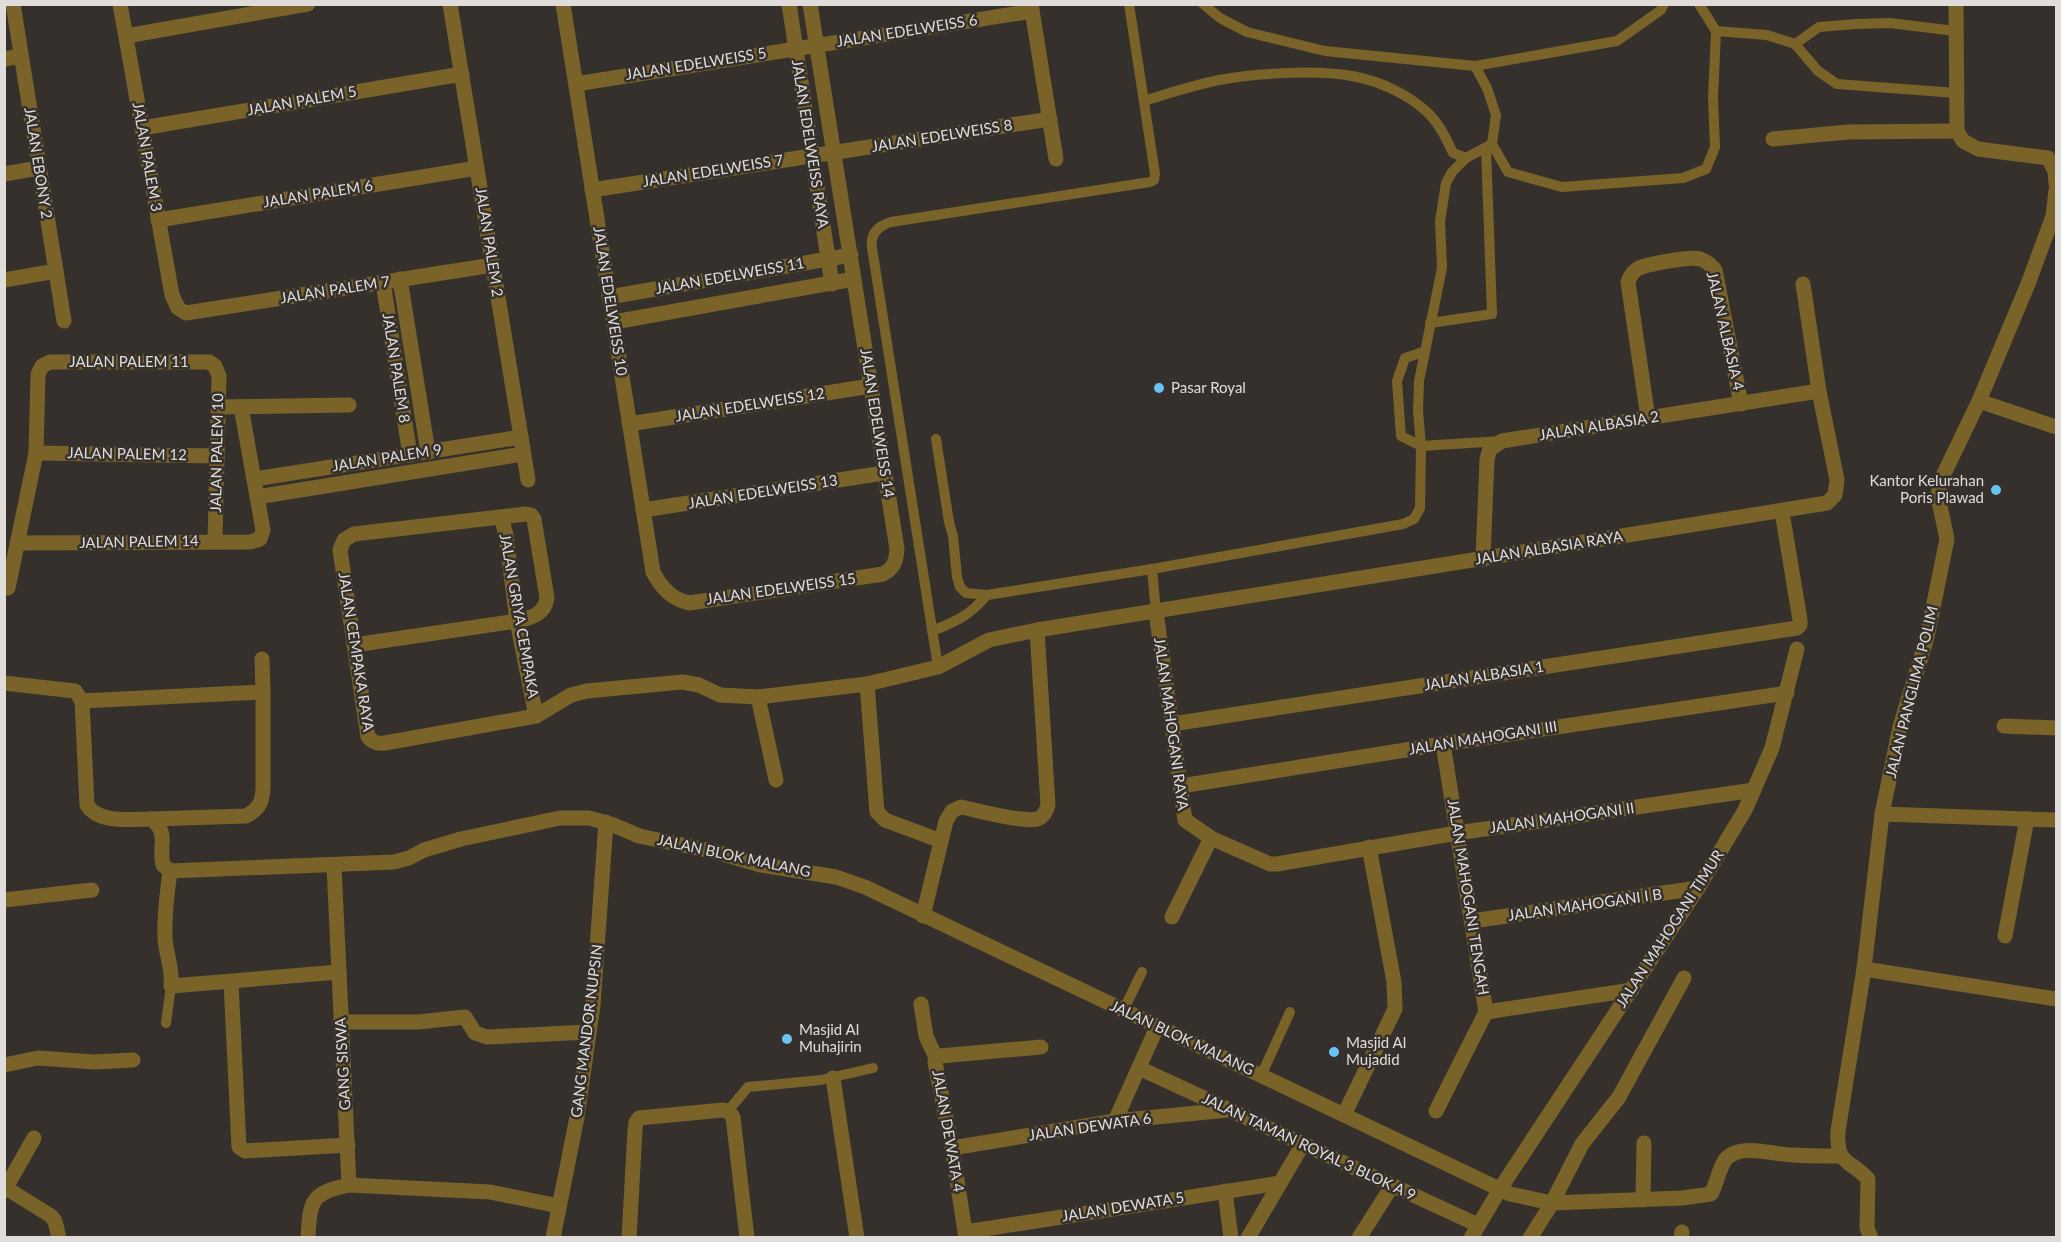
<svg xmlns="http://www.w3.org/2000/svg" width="2061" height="1242" viewBox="0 0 2061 1242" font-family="Lato,sans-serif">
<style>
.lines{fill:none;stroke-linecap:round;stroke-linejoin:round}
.service{stroke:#796328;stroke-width:10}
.minor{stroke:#796328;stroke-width:15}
.tertiary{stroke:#796328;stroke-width:15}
.poi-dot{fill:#69c4f1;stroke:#35302c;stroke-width:2}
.labels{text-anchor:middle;stroke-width:5;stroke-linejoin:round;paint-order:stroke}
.street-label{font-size:15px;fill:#e0dcda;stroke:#35302c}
.poi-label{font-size:15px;fill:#e0dcda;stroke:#35302c;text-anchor:start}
</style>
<rect width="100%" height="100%" fill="#35302c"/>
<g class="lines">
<!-- service -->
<g class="service">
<path d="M1203,4L1220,18L1247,32L1325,51L1475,66L1617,41L1661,10L1664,4"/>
<path d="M1699,4L1716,31L1767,35L1795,44L1819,27L1856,24L1890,23L1955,31"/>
<path d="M1795,44L1818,71L1837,84L1956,93"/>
<path d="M1475,66L1487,88L1496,115L1492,144L1508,172L1562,187L1683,178L1706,169L1715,147L1713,98L1716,31"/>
<path d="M1144,101C1169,93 1194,85 1219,80C1256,73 1320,69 1357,77C1381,82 1407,94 1426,111C1439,123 1446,138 1453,153L1466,158"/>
<path d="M1430,323L1492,314L1486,148"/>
<path d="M1423,352L1405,358L1397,381L1401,436L1421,446L1501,441"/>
<path d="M936,439L949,522L953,536L957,577L960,587L966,593L987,595L1152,569L1403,524L1414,519L1420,508L1421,446L1418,411L1419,381L1442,268L1440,221L1446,183L1452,172L1466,158L1492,144"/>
<path d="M1152,569L1156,612"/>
<path d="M932,631C957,621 969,616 987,595"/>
<path d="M938,667L872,248C870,234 878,226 891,222L1150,182L1154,180L1155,174L1129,4"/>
<path d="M1123,1011L1142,972"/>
<path d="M166,1023L171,986"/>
<path d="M1261,1076L1290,1012"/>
<path d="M728,1111L748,1087L821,1080L873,1068"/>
</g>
<!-- minor -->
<g class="minor">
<path d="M13,4L64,321"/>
<path d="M120,4L172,295L178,308L186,313L493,265"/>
<path d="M450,4L528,480"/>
<path d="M563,4L653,572C661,587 671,599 689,603L883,574C894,568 896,562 897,549L810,4"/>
<path d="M789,4L832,284"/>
<path d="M1031,4L1056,159"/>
<path d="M126,36L308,4"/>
<path d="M4,59L21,56"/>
<path d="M576,84L1032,11"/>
<path d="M142,128L462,74"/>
<path d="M1773,139L1848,132L1957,131"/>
<path d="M4,174L39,168"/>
<path d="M592,190L1050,119"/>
<path d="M158,220L477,168"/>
<path d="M400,279L428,452"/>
<path d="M4,280L56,271"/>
<path d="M383,282L410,455"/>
<path d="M609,297L851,255"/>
<path d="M614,322L854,279"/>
<path d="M1979,401L2056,427"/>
<path d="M218,407L349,405"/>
<path d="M1648,418L1628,282C1630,276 1633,271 1639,268C1649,264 1690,256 1700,259C1706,261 1711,265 1715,270L1741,404"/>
<path d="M629,424L871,386"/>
<path d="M36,453L217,456"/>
<path d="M254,479L521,437"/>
<path d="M257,497L523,454"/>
<path d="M643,510L884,473"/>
<path d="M501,517L506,535L517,621L536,716"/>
<path d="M17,543L250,542L260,539L263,530L241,407"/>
<path d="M1483,559L1487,459L1490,449L1502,441L1819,391"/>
<path d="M8,588L36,453L38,374L42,366L50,362H209L215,366L219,376L215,541"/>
<path d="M1156,612L1185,820L1211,838L1270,864H1277L1457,833L1754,790"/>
<path d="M354,645L517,621C531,618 545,614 547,598L534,519L531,515L526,514L354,534L344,540L340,550L368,737C373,743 378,744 385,743L536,716L571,695L587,691L682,682L699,685L720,695L758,697L867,684L938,667L989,640L1037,630L1827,503L1835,495L1837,480L1819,391L1803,284"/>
<path d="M4,683L75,691L82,701L87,805C99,824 131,819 151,819C170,833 158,846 163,865L170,871L394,862L409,858L424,850L461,839L560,818H589L611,824L639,836L716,852L761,865L836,877L865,887L1510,1194L1552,1203L1682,1198L1711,1194C1717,1184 1720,1162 1729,1156C1746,1144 1774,1155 1793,1155C1809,1156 1824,1156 1840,1156"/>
<path d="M867,684L877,812L885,820L941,841"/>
<path d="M758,697L776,780"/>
<path d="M82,701L263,692L262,659"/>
<path d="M1172,724L1797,628L1800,625V620L1782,512"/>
<path d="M2004,726L2056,728"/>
<path d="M1181,786L1443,744L1787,693"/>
<path d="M1882,814L2056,820"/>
<path d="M151,819L246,816C259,809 262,803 263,789V692"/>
<path d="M334,866L349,1185"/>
<path d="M170,871C167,893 164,916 165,938C166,955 173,969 171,986L339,972"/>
<path d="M4,900L92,890"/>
<path d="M923,916L946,821L952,811L961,807C976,810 1024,823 1037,819C1044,817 1046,811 1048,805L1037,630"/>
<path d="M1172,917L1211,838"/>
<path d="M1472,921L1698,888"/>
<path d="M2005,936L2027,819"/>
<path d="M1864,969L2056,999"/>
<path d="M231,982L239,1147L245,1151L348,1145"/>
<path d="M921,1004L926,1036L936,1058"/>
<path d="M1486,1012L1632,990"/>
<path d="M340,1022H418L465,1017L475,1033L487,1037L589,1032"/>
<path d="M4,1065L38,1058L94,1062L133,1060"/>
<path d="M1139,1068L1478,1225"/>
<path d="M833,1078L857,1238"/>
<path d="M1436,1111L1486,1012L1443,744"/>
<path d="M1344,1115L1395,1009L1394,982L1369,847"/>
<path d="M1115,1121L1157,1027"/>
<path d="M952,1148L1115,1121L1228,1110"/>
<path d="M6,1188L51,1216L55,1221L59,1238"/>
<path d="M4,1191L34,1138"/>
<path d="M1225,1191L1231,1238"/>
<path d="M1643,1200L1644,1143"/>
<path d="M965,1232L1280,1183"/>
<path d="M308,1238C310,1200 311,1193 349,1185L490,1192L559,1206"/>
<path d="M553,1238L577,1117L593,1005L606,822"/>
<path d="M629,1238L635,1130L636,1122L639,1118L723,1110L728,1111L733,1117L747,1238"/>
<path d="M966,1238L952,1148L935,1062L936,1058L940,1056L1041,1047"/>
<path d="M1248,1238L1303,1144"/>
<path d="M1359,1238L1392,1186"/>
<path d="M1471,1238L1500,1189L1698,888L1745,810L1772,748L1797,649"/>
<path d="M1530,1238L1552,1203L1582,1144L1619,1097L1684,978"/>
<path d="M1681,1238L1682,1232"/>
</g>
<!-- tertiary -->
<g class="tertiary">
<path d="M1956,4L1957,131L1963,141L1978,149L2048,158L2055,171L2056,184"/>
<path d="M1871,1238L1867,1228L1868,1179C1850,1159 1836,1166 1838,1131L1864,969L1882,814L1900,727L1927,637L1947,539L1938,497L1940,482L1979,401L2028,284L2053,216L2056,190"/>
</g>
</g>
<!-- markers -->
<g class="poi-dot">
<circle cx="1159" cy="388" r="6"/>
<circle cx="1996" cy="490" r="6"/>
<circle cx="787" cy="1039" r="6"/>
<circle cx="1334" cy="1052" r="6"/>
</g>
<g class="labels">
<!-- street labels -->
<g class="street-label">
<text transform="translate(907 31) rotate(-9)" y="5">JALAN EDELWEISS 6</text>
<text transform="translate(696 64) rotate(-9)" y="5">JALAN EDELWEISS 5</text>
<text transform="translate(302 101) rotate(-10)" y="5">JALAN PALEM 5</text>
<text transform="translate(942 136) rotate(-9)" y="5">JALAN EDELWEISS 8</text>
<text transform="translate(810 144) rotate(81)" y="5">JALAN EDELWEISS RAYA</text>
<text transform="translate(147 157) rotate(80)" y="5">JALAN PALEM 3</text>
<text transform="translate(38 163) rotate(81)" y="5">JALAN EBONY 2</text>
<text transform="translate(713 171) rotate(-9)" y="5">JALAN EDELWEISS 7</text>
<text transform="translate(318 194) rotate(-9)" y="5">JALAN PALEM 6</text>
<text transform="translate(489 242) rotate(81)" y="5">JALAN PALEM 2</text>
<text transform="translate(730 276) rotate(-10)" y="5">JALAN EDELWEISS 11</text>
<text transform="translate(335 290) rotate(-9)" y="5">JALAN PALEM 7</text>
<text transform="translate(610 301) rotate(81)" y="5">JALAN EDELWEISS 10</text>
<text transform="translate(1725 331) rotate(77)" y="5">JALAN ALBASIA 4</text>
<text x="129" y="367">JALAN PALEM 11</text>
<text transform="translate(396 368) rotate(81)" y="5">JALAN PALEM 8</text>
<text transform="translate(750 405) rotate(-9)" y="5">JALAN EDELWEISS 12</text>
<text transform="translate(877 423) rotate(81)" y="5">JALAN EDELWEISS 14</text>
<text transform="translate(1599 426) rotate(-9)" y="5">JALAN ALBASIA 2</text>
<text transform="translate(217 453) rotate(-89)" y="5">JALAN PALEM 10</text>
<text transform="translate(127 454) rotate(1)" y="5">JALAN PALEM 12</text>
<text transform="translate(387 458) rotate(-9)" y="5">JALAN PALEM 9</text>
<text transform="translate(763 492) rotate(-9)" y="5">JALAN EDELWEISS 13</text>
<text transform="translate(139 542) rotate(-1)" y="5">JALAN PALEM 14</text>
<text transform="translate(1549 548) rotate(-9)" y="5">JALAN ALBASIA RAYA</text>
<text transform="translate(781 589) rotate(-8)" y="5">JALAN EDELWEISS 15</text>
<text transform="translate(519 616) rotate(80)" y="5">JALAN GRIYA CEMPAKA</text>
<text transform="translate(356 652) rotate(81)" y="5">JALAN CEMPAKA RAYA</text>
<text transform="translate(1484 676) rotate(-9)" y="5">JALAN ALBASIA 1</text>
<text transform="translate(1912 692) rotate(-76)" y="5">JALAN PANGLIMA POLIM</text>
<text transform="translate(1171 724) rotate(82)" y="5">JALAN MAHOGANI RAYA</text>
<text transform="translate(1483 738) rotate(-9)" y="5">JALAN MAHOGANI III</text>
<text transform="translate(1562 818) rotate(-8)" y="5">JALAN MAHOGANI II</text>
<text transform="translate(734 856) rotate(12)" y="5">JALAN BLOK MALANG</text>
<text transform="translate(1468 897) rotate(81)" y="5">JALAN MAHOGANI TENGAH</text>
<text transform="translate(1585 905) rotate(-8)" y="5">JALAN MAHOGANI I B</text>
<text transform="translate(1670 929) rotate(-57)" y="5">JALAN MAHOGANI TIMUR</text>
<text transform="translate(587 1031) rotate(-83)" y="5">GANG MANDOR NUPSIN</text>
<text transform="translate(1182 1038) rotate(25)" y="5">JALAN BLOK MALANG</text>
<text transform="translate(343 1064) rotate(-93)" y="5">GANG SISWA</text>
<text transform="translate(1090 1127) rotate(-8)" y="5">JALAN DEWATA 6</text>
<text transform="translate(948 1131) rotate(80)" y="5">JALAN DEWATA 4</text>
<text transform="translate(1309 1147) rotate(25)" y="5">JALAN TAMAN ROYAL 3 BLOK A 9</text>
<text transform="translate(1123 1207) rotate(-9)" y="5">JALAN DEWATA 5</text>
</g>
<!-- poi labels -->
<g class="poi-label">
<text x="1171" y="393">Pasar Royal</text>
<text x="1984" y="486" text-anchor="end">Kantor Kelurahan<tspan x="1984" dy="17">Poris Plawad</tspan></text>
<text x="799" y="1035">Masjid Al<tspan x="799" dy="17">Muhajirin</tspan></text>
<text x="1346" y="1048">Masjid Al<tspan x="1346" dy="17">Mujadid</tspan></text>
</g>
</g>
<!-- border -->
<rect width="2061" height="1242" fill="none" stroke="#e0dcda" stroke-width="12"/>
</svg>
